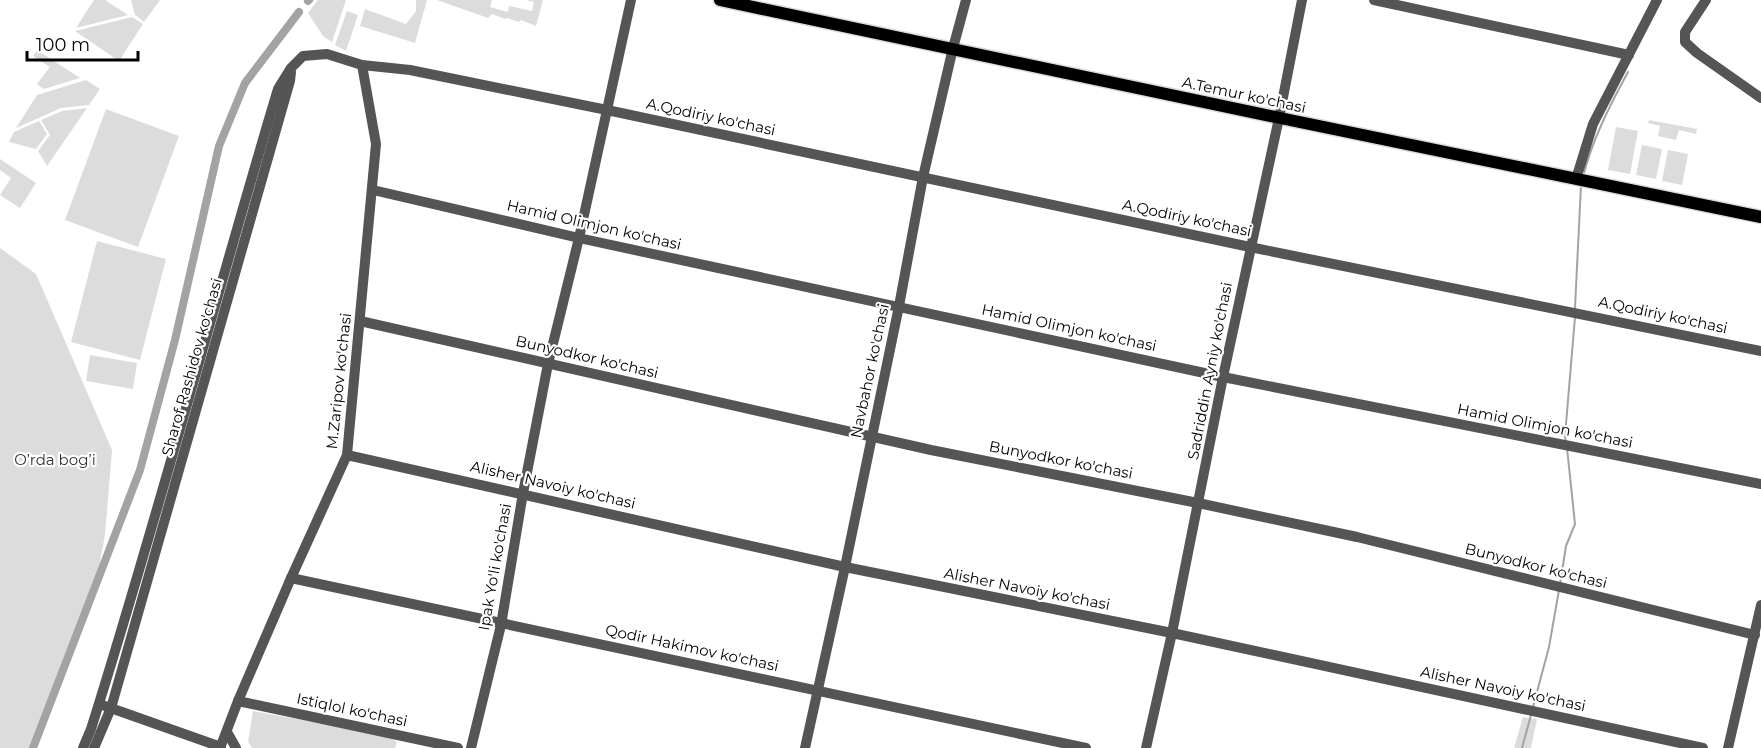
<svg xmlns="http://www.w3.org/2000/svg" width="1761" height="748" viewBox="0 0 1761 748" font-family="Montserrat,sans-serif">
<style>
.green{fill:#dcdcdc}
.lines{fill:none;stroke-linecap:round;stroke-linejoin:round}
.stream{stroke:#a3a3a3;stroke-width:2}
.canal{stroke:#a3a3a3;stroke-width:8}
.major-casing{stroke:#dbdbdb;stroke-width:15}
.minor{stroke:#555;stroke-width:10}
.major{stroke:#000;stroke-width:12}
.labels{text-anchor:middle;stroke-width:4.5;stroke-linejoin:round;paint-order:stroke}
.street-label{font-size:15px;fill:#000;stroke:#fff}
.park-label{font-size:15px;fill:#333;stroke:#fff}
</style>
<rect width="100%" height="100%" fill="#fff"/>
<!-- green -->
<g class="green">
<path d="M94,0H105L128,15L76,28Z"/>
<path d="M131,0H160L144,22L135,15Z"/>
<path d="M318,0H346L332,42L323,36L308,13Z"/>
<path d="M416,0H427L415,43L360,26L365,9L406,24L416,11Z"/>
<path d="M437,0H492L490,7L508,12L509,6L532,11L534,2L526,0H543L536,26L521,20L519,22L507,18L505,19L492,14L488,18Z"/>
<path d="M347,11L358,15L346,51L335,45Z"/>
<path d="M132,17L143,24L119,61L75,31Z"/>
<path d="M37,50L80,78L44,89L37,84L50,67L33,56Z"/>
<path d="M86,80L100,89L89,105L61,108L16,128L37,95Z"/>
<path d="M87,108L47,166L38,151L50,135L41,120L62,111Z"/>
<path d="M106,109L179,136L138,247L65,220Z"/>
<path d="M1649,120L1697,129L1696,134L1679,130L1676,140L1658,136L1660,126L1648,123Z"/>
<path d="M39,121L47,134L36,149L9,142L14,132Z"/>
<path d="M1616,127L1638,131L1630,174L1608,170Z"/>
<path d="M1642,145L1662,149L1656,179L1636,175Z"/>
<path d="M1668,150L1688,154L1682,185L1662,181Z"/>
<path d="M0,159L36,183L20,208L0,195L11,178L0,170Z"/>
<path d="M97,241L166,259L140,360L71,342Z"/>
<path d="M0,248L36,274L112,450L105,535L99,567L32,748H0Z"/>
<path d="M90,355L137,363L133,389L86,381Z"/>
<path d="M253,711L387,735L397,742L395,748H252L248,742Z"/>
<path d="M1523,717L1537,719L1531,748H1514Z"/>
</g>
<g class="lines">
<!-- stream -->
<g class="stream">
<path d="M1583,177C1592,140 1610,105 1628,72"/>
<path d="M1575,308L1581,185"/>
<path d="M1566,443L1565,436L1575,317"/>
<path d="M1560,584L1566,546L1575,524L1567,448"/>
<path d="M1533,707L1549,647L1559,590"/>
<path d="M1522,748L1531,715"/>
</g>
<!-- canal -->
<g class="canal">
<path d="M308,1L309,0"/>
<path d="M33,748L140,470L175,340L219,146L245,83L299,12"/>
</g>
<defs>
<path id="major" d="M720,0L1285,119L1761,217"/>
</defs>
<!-- major casing -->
<use href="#major" class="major-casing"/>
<!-- minor -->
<g class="minor">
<path d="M1374,0L1629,55"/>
<path d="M1706,0L1685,32V42L1697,53L1761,98"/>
<path d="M1576,179L1593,124L1657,0"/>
<path d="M373,190L579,238L1223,377L1761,484"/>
<path d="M360,321L931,450L1198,503L1357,537L1755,635"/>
<path d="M347,455L845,567L1172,633L1703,748"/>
<path d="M291,578C556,637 821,690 1086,748"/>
<path d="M238,701L458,748"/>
<path d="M105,706L221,747"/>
<path d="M227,732L236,748"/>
<path d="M83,748L91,729C158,517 214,302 278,89L291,68L303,56L327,54L362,65L410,70L607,110L631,0"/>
<path d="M94,748L111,708L290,81L291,72"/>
<path d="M220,748L238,701L291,578L347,455L376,144L362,65"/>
<path d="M471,748L501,625L523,493L548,364L579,238L607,110L1250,247L1761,351"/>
<path d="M805,748L845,567L899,306L923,177L953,48L966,0"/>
<path d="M1146,748L1172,633L1223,377L1279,118L1302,0"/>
<path d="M1728,748L1761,605"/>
</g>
<!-- major -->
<use href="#major" class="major"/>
</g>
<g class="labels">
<!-- street labels -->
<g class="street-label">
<text transform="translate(1244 95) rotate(12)" y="5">A.Temur ko'chasi</text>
<text transform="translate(711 117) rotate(12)" y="5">A.Qodiriy ko'chasi</text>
<text transform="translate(1187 218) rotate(12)" y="5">A.Qodiriy ko'chasi</text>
<text transform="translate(594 225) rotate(13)" y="5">Hamid Olimjon ko'chasi</text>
<text transform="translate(1663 315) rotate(12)" y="5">A.Qodiriy ko'chasi</text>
<text transform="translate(1069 328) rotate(12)" y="5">Hamid Olimjon ko'chasi</text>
<text transform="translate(587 357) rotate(13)" y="5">Bunyodkor ko'chasi</text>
<text transform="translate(192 367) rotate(-74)" y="5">Sharof Rashidov ko'chasi</text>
<text transform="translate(870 371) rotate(-78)" y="5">Navbahor ko'chasi</text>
<text transform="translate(1210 371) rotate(-79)" y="5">Sadriddin Ayniy ko'chasi</text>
<text transform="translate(339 381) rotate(-84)" y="5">M.Zaripov ko'chasi</text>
<text transform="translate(1545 426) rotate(11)" y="5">Hamid Olimjon ko'chasi</text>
<text transform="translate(1061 460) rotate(11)" y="5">Bunyodkor ko'chasi</text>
<text transform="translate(553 485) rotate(13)" y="5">Alisher Navoiy ko'chasi</text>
<text transform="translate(1536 566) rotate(14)" y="5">Bunyodkor ko'chasi</text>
<text transform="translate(495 567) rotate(-80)" y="5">Ipak Yo'li ko'chasi</text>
<text transform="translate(1027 589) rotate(11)" y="5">Alisher Navoiy ko'chasi</text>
<text transform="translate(692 648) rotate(12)" y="5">Qodir Hakimov ko'chasi</text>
<text transform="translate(1503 689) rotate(12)" y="5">Alisher Navoiy ko'chasi</text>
<text transform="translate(352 710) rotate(12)" y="5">Istiqlol ko'chasi</text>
</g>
<!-- park labels -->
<g class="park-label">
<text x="55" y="465">O’rda bog’i</text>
</g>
</g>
<!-- scale -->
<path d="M27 51v9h111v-9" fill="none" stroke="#000000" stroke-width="3"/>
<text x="36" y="51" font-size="18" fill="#000000" stroke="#ffffff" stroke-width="4.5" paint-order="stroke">100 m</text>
</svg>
